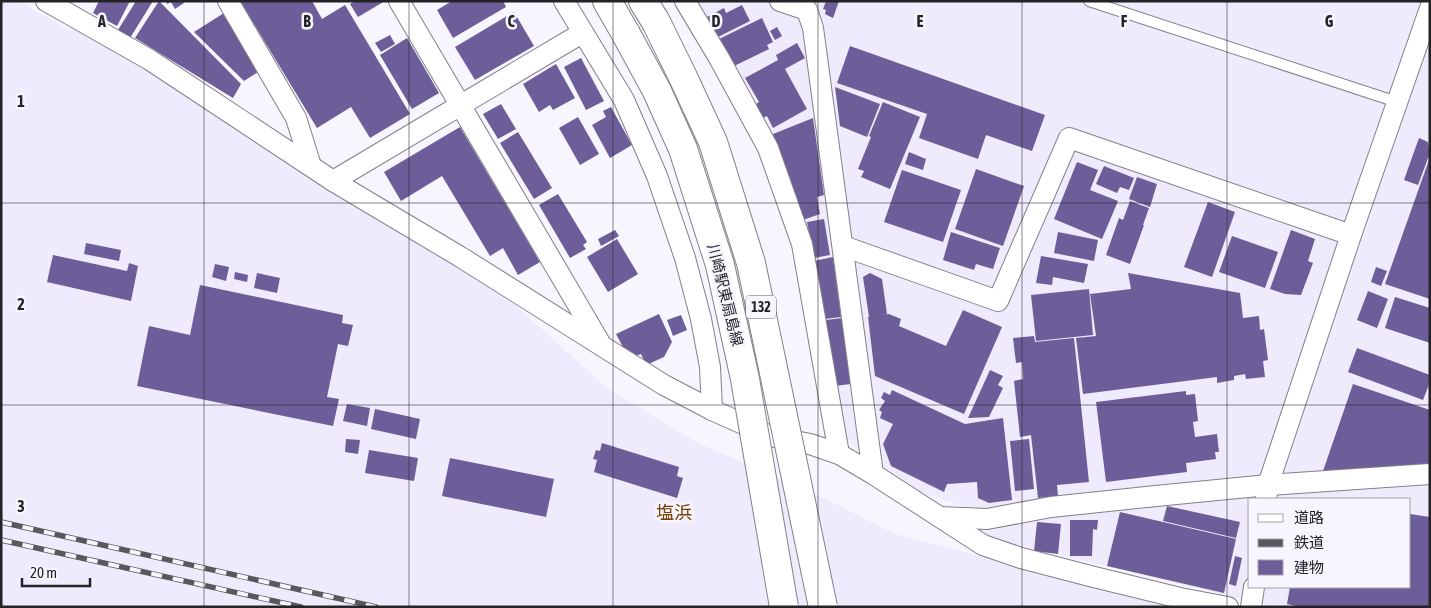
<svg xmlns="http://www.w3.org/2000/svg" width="1431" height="608" viewBox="0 0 1431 608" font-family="'Asap Condensed','Noto Sans JP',sans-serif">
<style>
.built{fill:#efebfd;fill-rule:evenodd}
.building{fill:#6d5e99}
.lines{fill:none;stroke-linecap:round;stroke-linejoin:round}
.service-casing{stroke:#818089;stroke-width:12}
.minor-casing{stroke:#818089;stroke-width:22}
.trunk-casing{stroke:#818089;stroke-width:30}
.service{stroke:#fff;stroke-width:10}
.minor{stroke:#fff;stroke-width:20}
.trunk{stroke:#fff;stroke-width:28}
.rail-casing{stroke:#59585d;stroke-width:5.5}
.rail{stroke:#f7f5fe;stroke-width:4;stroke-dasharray:11;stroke-linecap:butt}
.trunk-bridge-casing{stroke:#818089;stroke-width:30;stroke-linecap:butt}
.trunk-bridge{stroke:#fff;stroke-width:28}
.grid{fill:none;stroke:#242327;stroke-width:1;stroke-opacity:0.55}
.labels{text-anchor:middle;stroke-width:5;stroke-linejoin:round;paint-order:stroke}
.shield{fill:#f7f5fe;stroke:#636268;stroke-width:1}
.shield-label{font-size:14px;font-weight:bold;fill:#242327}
.street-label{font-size:15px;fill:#242327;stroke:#f7f5fe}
.quarter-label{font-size:18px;fill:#784007;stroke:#f7f5fe}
.grid-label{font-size:16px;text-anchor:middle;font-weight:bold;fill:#242327;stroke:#f7f5fe;stroke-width:5;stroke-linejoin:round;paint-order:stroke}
</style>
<rect width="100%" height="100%" fill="#f7f5fe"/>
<!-- built -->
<g class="built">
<path d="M1,1H19L72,32L78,26L138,65L511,301L607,388L698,443L826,499L895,534L1178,607H1Z"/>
<path d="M691,1H1430V607H1276L1271,606L984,537L967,508L889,481L845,438L805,229ZM1250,499H1410V587H1250Z"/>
</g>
<!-- building -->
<g class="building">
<path d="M99,1H130L117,26L93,13Z"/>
<path d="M136,1H153L130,38L118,30Z"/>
<path d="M159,1L241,84L233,98L135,38Z"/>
<path d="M166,1H183L184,3L175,9L171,2L167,4Z"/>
<path d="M240,1H312L322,19L345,5L410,114L370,138L351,107L317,128Z"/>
<path d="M355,1H385L358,17L350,4Z"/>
<path d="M452,1H503L506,7L453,38L437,10Z"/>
<path d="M826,1H839L833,18L825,14L826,10L823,9Z"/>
<path d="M742,5L750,21L718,37L707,17L724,8L726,13Z"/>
<path d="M514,12L534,46L475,80L455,47Z"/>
<path d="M224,13L258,72L244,81L194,32Z"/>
<path d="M762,18L773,42L767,45L769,49L732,67L719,39Z"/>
<path d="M777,27L782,36L775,40L770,31Z"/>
<path d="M390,35L395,44L381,52L375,43Z"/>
<path d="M407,38L439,93L412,109L380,55Z"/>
<path d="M797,43L805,58L785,69L807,109L773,128L767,116L763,118L756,104L759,102L745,78L778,60L776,55Z"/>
<path d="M850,46L1045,115L1032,151L986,135L978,159L919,138L927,114L837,83Z"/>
<path d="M581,58L604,101L586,110L564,67Z"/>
<path d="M556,64L575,98L553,110L550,105L539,112L523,84Z"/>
<path d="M835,87L880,104L867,137L840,126Z"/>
<path d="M883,102L920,117L890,189L861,177L864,171L858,169L871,137L869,136Z"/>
<path d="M501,104L516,129L498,139L483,114Z"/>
<path d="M611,107L632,145L610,158L592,125L606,117L603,111Z"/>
<path d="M578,117L599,154L580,165L559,128Z"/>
<path d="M813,118L824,195L817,197L820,214L803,220L773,134Z"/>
<path d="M460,127L540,262L518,275L503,248L490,256L442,176L401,201L384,172Z"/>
<path d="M518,132L552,188L534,199L500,143Z"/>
<path d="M1419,138L1428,142L1430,153L1418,185L1404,180Z"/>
<path d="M909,152L926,159L923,170L905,164Z"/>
<path d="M1430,157V299L1385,284Z"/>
<path d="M1077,162L1098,170L1090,190L1118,201L1102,239L1054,219Z"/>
<path d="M1104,166L1134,178L1129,190L1120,187L1117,193L1096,184Z"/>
<path d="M976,169L1024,186L1003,246L955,229Z"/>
<path d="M902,170L961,190L943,242L884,222Z"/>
<path d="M1137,177L1157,184L1150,207L1129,199Z"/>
<path d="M558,194L587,242L583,245L586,249L570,258L539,205Z"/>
<path d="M1130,201L1149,208L1143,225H1144L1130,264L1106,255L1119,218L1123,220Z"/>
<path d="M1208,202L1235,212L1212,277L1184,267Z"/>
<path d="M824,219L830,255L814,258L807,222Z"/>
<path d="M615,230L619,236L601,246L598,239Z"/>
<path d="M1291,230L1315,239L1308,261L1313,263L1301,295L1285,294L1270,289Z"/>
<path d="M951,232L1000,248L993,269L976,264L974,270L943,260Z"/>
<path d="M1058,232L1098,240L1094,261L1054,253Z"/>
<path d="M1232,236L1278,252L1265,288L1219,272Z"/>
<path d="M617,239L638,274L608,292L587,257Z"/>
<path d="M86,243L121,250L119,261L84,254Z"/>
<path d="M53,255L127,271L129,263L138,266L131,301L47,282Z"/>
<path d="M1041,256L1088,264L1084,283L1053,277L1052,285L1036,283Z"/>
<path d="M833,257L841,317L825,319L814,261Z"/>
<path d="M215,264L229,267L226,281L212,277Z"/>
<path d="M1376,267L1387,271L1381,286L1371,282Z"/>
<path d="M235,272L248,275L247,282L234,279Z"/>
<path d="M257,273L280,278L277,293L254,288Z"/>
<path d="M870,273L882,279L887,314L881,315L889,314L901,319L899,326L946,346L963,310L1002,327L964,414L875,376L868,317H869L863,277Z"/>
<path d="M1128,273L1240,293L1243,318L1259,316L1260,330L1264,329L1268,360L1263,361L1265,377L1246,379L1245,374L1234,376V380L1217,383V377L1083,394L1076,338L1096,336L1090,294L1131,289Z"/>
<path d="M200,285L343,315L342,323L353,325L348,346L338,344L327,397L339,399L333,426L137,386L149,326L190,335Z"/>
<path d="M1089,289L1093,335L1036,341L1031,295Z"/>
<path d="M1368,291L1388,299L1377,328L1357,320Z"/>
<path d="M1395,297L1430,308V343L1385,328Z"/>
<path d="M659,314L672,342L664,357L646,365L641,354L636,356L624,349L616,334Z"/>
<path d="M681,315L687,330L673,336L667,320Z"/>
<path d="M843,318L851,384L834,386L826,320Z"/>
<path d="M1034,336L1035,342L1074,338L1089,482L1057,485L1058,496L1038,498L1031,435L1020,437L1014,381L1023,379L1022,362L1016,363L1013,338Z"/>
<path d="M1357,348L1430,375V382L1423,400L1348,372Z"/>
<path d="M990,370L1003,376L998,385L1003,388L989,417L968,418Z"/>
<path d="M1353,384L1430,410V465L1323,471Z"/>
<path d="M892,390L965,424L1003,418L1012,500L989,503L978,498L977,482L947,484L944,492L891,466L883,444L893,424L880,418L882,412L879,410L885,401L881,398L884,392L890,395Z"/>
<path d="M1186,391V395L1195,394L1198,421L1193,422L1195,437L1217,434L1219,452H1215L1216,459L1186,463L1187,472L1106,482L1096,402Z"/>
<path d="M347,404L370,408L367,426L343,421Z"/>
<path d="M375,409L420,419L416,439L371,429Z"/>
<path d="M346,439L360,440L358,454L345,452Z"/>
<path d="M1029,439L1034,489L1015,491L1010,441Z"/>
<path d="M602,443L679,467L677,476L683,478L677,498L594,472L597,460L593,459L596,450L600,451Z"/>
<path d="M369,450L418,458L414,481L365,473Z"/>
<path d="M450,458L554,479L546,517L442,496Z"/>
<path d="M1167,506L1240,522L1236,538L1163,521Z"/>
<path d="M1120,512L1236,539L1224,593L1107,566Z"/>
<path d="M1410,514L1430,517V607H1300L1287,604L1290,587H1410Z"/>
<path d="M1070,520H1098L1097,530L1093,529L1092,556H1070Z"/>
<path d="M1037,522L1061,524L1058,554L1034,551Z"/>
<path d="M1235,556L1242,558L1236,586L1229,584Z"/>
</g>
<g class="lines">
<defs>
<path id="service" d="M1089,1L1397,102"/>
<g id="minor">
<path d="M46,1L150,60L333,181L459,256L664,385L712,410L770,436L810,444L839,454L873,474L983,545L1021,558L1094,577L1180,598L1228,607"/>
<path d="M228,1L296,118L311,166"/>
<path d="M399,1L599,341"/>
<path d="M564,1L624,100L657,176L685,258L701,319L710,367L712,410"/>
<path d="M685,1L719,58L768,148L802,244L839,454"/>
<path d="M780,1L807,10L813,28L873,474"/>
<path d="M333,181L582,33"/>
<path d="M843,246L998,301L1069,138L1351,235"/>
<path d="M1266,499L1268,485L1351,235L1430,8"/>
<path d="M940,517L987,519L1051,507L1156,496L1268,485L1430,474"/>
<path d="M1251,607L1254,587"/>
</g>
<g id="trunk">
<path d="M607,1L626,34"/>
<path d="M643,1L656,22"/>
</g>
</defs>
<!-- service casing -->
<use href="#service" class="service-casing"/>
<!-- minor casing -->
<use href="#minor" class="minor-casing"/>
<!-- trunk casing -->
<use href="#trunk" class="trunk-casing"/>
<!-- service -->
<use href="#service" class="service"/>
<!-- minor -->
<use href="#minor" class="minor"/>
<!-- trunk -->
<use href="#trunk" class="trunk"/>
<defs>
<g id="rail">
<path d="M1,522L376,607"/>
<path d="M1,540L301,607"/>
</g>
</defs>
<!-- rail casing -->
<use href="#rail" class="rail-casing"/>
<!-- rail -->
<use href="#rail" class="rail"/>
<defs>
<g id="trunk-bridge">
<path d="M656,22L683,77L713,142L751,263L823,607"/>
<path d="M626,34L657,91L683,149L720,265L745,379L784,607"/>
</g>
</defs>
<!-- trunk-bridge casing -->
<use href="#trunk-bridge" class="trunk-bridge-casing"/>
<!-- trunk-bridge -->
<use href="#trunk-bridge" class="trunk-bridge"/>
</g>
<!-- grid -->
<path class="grid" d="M204,1V607M409,1V607M613,1V607M818,1V607M1022,1V607M1227,1V607M1,203H1430M1,405H1430"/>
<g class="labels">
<!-- shield labels -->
<rect class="shield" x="746" y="295.5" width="30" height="23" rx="4"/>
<g class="shield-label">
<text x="761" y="312">132</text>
</g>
<!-- street labels -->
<g class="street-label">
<text transform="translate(725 295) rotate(76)" y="5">川崎駅東扇島線</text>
</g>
<!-- quarter labels -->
<g class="quarter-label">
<text x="674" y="519">塩浜</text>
</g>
</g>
<g class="grid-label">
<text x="102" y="27">A</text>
<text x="307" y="27">B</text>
<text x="511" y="27">C</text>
<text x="716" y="27">D</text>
<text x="920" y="27">E</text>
<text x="1124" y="27">F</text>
<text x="1329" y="27">G</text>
<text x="21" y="107">1</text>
<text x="21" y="310">2</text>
<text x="21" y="512">3</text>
</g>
<!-- border -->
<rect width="1431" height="608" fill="none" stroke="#242327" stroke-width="5"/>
<!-- legend -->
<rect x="1248" y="498" width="162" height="90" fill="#f7f5fe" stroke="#a3a1a8"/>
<rect x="1258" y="514" width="25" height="8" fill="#ffffff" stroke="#a3a1a8"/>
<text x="1294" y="523" font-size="15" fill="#242327">道路</text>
<rect x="1258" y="539" width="25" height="8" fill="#59585d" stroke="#a3a1a8"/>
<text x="1294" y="548" font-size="15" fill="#242327">鉄道</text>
<rect x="1258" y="560" width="25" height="15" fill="#6d5e99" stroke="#a3a1a8"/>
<text x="1294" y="573" font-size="15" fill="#242327">建物</text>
<!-- scale -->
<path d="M22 578v8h68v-8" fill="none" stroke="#242327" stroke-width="2.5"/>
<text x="30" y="578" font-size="15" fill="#242327" stroke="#f7f5fe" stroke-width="4" paint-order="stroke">20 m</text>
</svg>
